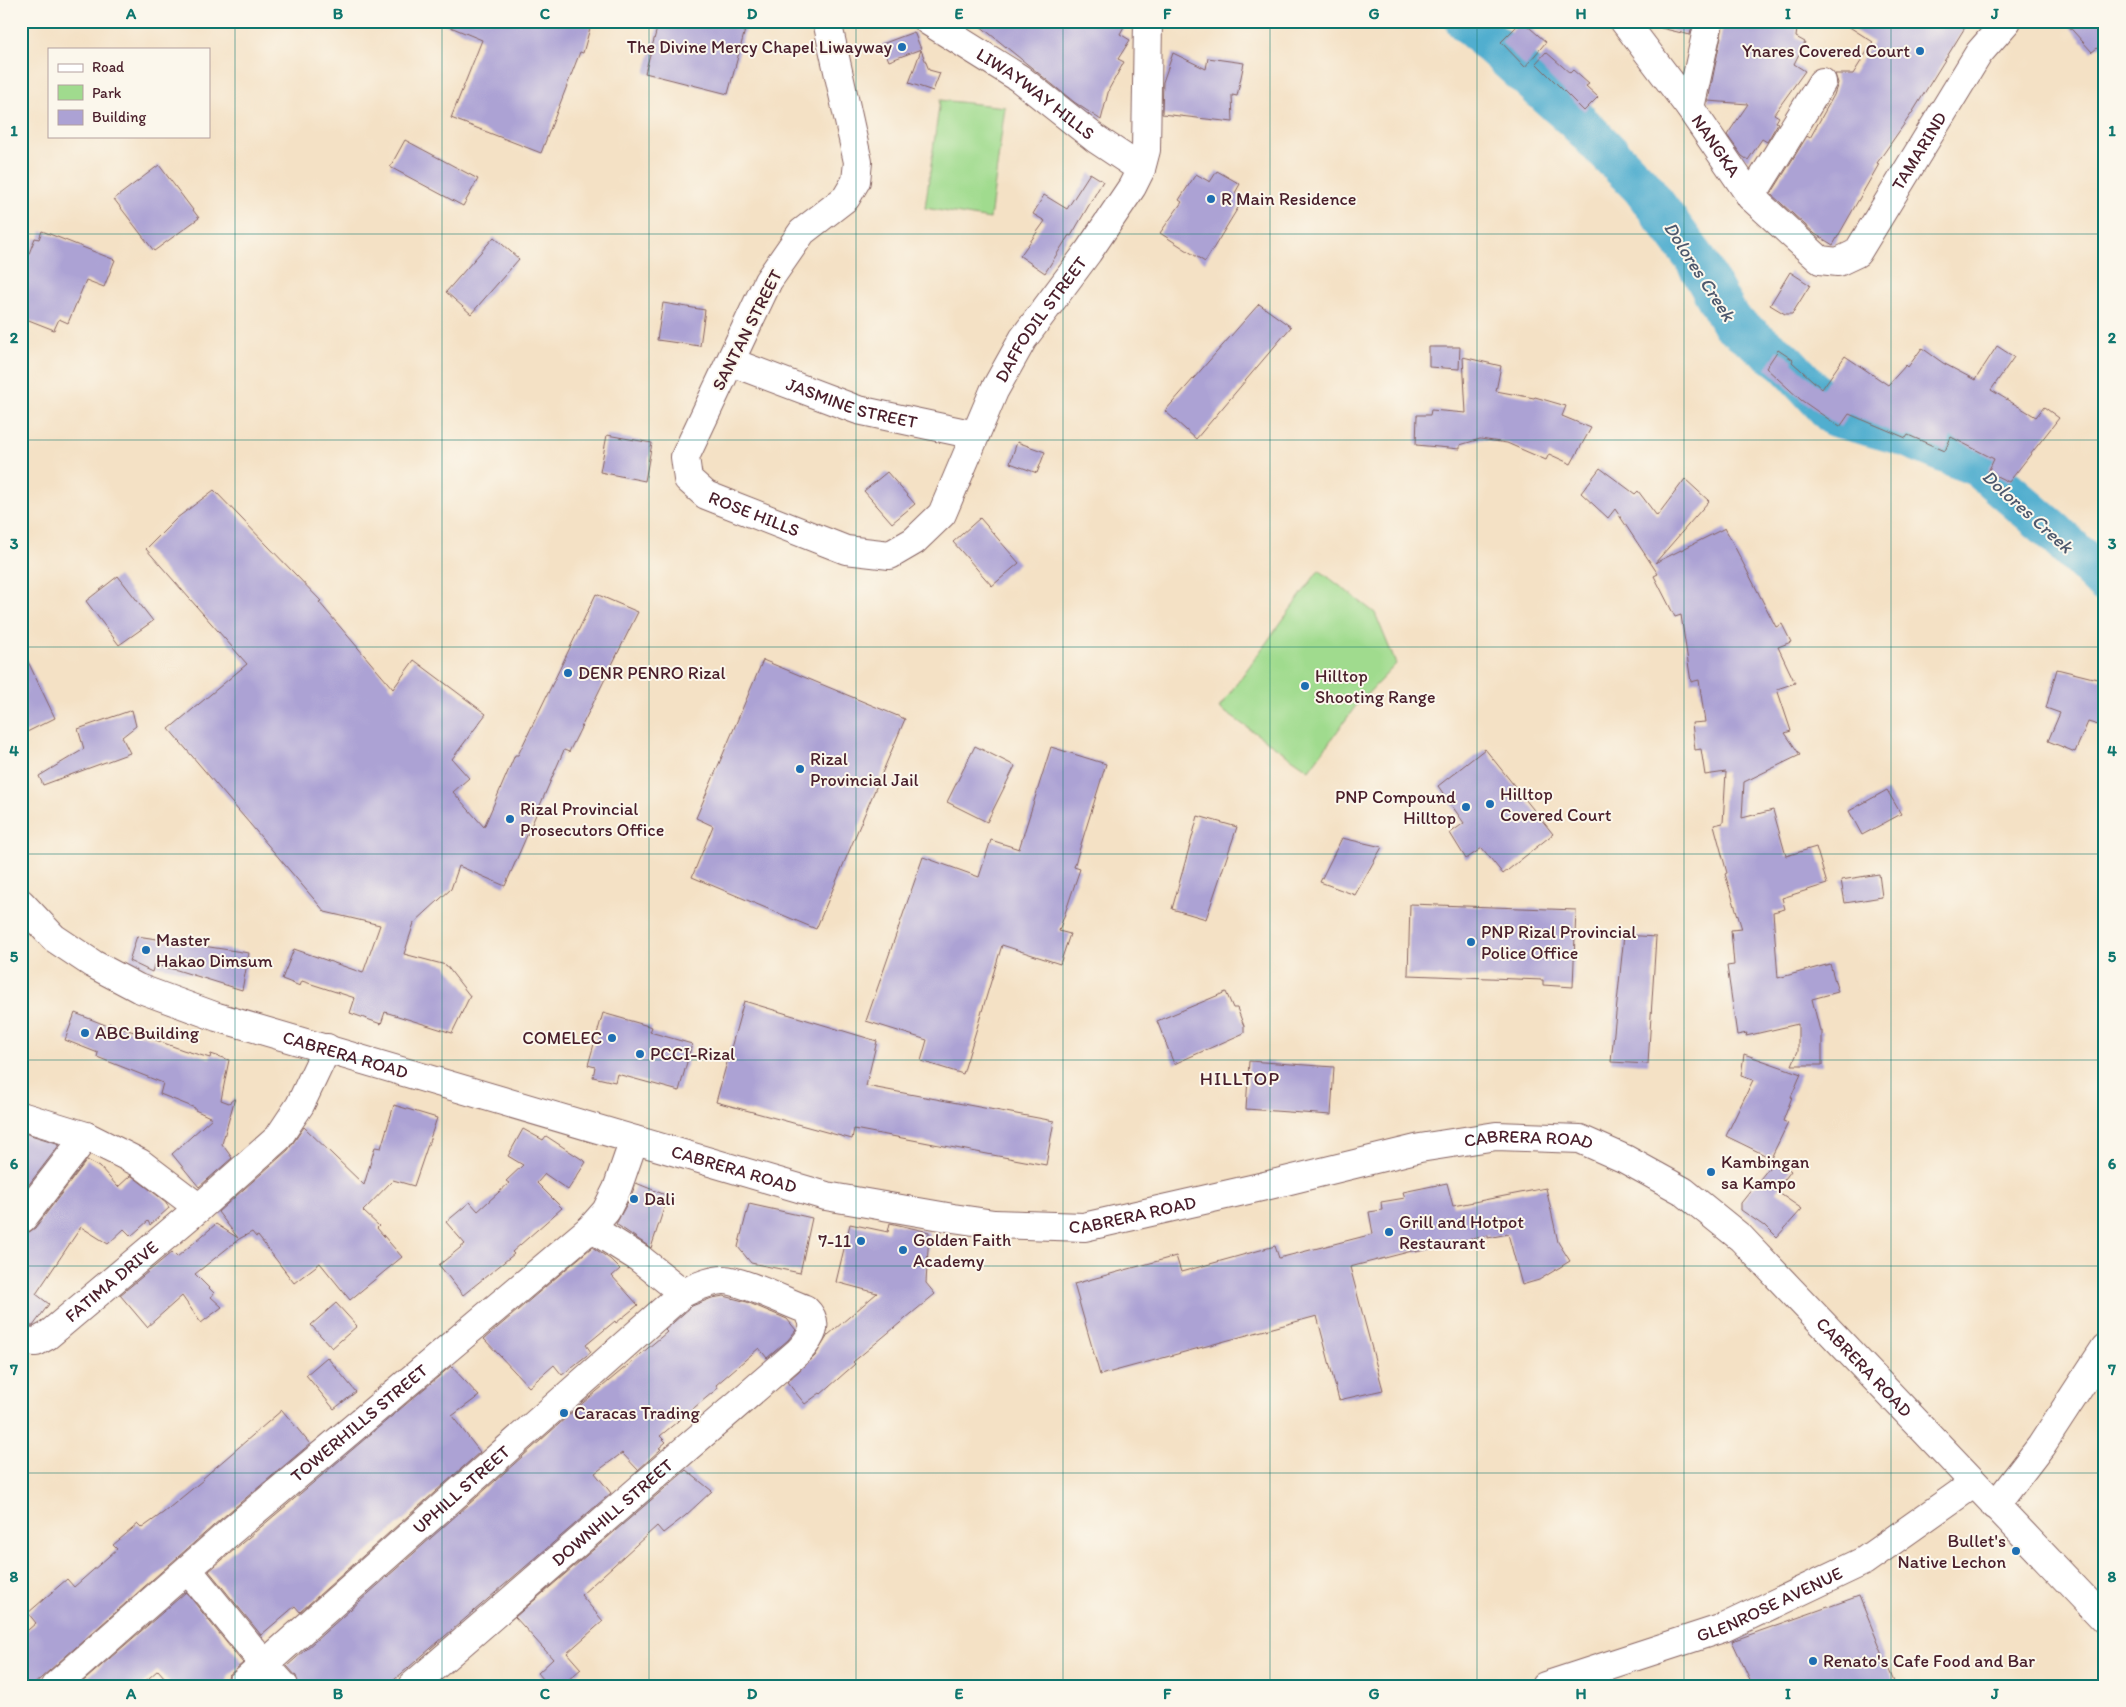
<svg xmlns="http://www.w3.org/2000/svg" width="2126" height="1707" viewBox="0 0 2126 1707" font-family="Itim,sans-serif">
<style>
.green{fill:#a0db8e;stroke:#757d5c}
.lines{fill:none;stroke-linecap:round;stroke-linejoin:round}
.river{stroke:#51aecf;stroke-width:42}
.building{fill:#aca2d4}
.minor-casing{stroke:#866361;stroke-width:30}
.major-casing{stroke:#866361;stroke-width:30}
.minor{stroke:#fff;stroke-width:28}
.major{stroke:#fff;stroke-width:28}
.grid{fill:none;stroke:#0f766e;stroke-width:1;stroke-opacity:0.55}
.poi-dot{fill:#1f6fb2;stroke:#fbf7ec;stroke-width:2}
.labels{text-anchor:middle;stroke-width:4;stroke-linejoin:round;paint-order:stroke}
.poi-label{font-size:18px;fill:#4a1f2b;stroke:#fbf7ec;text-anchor:start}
.street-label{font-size:18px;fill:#4a1f2b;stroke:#fbf7ec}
.water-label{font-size:19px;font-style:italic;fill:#4d586d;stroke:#fbf7ec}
.neighbourhood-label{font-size:19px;letter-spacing:1px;fill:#4a1f2b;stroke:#fbf7ec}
.neatline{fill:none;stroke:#0f766e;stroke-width:2}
.grid-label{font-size:16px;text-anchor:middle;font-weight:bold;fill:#0f766e}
</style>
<rect width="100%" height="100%" fill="#fbf7ec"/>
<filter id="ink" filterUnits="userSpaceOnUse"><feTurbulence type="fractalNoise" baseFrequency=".02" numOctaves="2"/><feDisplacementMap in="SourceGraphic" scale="10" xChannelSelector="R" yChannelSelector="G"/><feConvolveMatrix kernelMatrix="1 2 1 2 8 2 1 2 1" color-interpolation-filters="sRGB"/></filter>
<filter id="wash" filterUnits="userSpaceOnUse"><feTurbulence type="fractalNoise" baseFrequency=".0096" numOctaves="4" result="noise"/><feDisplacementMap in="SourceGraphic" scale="20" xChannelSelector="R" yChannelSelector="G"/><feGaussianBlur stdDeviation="1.12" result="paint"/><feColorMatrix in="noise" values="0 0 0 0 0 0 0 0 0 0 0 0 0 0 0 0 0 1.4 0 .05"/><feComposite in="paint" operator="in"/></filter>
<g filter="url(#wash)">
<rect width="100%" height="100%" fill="#f4e1c5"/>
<!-- green -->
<g class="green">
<path d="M940,100L1005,107L990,219L925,208Z"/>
<path d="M1319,570L1375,613L1396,664L1355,707L1309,770L1219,708Z"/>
</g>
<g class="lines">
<!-- river -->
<path class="river" d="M1466,21L1576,120L1642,187L1694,257L1731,322L1786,363L1835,416L1901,434L1978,466L2053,531L2105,582"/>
</g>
<g id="blocks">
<!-- building -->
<g class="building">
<path d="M436,21H592L583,53L580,52L541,153L451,118L482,40Z"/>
<path d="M659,21H710L745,30L728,94L645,73Z"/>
<path d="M974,21H1127L1120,34L1130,40L1118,59L1124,62L1109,89L1101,120L1074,102Z"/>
<path d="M1522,21L1546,42L1525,67L1501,42Z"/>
<path d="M1662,21H1693L1690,35L1661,28Z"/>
<path d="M1724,21H1798L1796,37L1805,42L1794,64L1805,71L1774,114L1779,117L1776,122L1778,123L1767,142L1762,139L1748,160L1742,156L1727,135L1748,104L1708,101Z"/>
<path d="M1840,21H1969L1912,113L1877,163L1879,164L1833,245L1815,234L1771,194L1807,136L1810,138L1834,95L1838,83L1835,74H1853L1873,42Z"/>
<path d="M2064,21H2105V42L2092,52Z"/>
<path d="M914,32L921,49L889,61L882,44Z"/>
<path d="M921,50L929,70L940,73L933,91L909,83Z"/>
<path d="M1546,52L1570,73L1573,70L1589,84L1586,86L1598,97L1584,111L1536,63Z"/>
<path d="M1173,53L1206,69L1208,58L1244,63L1237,96L1232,95L1233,122L1162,114L1163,82Z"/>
<path d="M405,140L478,179L463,206L390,167Z"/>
<path d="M159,165L199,218L154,251L114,199Z"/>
<path d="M1217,171L1240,184L1235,193L1244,198L1205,262L1160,233L1182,202L1179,200L1196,174L1210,182Z"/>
<path d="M1090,173L1103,181L1071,236L1069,235L1045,273L1020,256L1045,221L1033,214L1044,195L1067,209Z"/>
<path d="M42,231L115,260L104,287L86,280L68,323L59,319L54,330L21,317V274L35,238L39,239Z"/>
<path d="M494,237L519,259L471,314L446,292Z"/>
<path d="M1790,272L1810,285L1792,314H1785L1770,305Z"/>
<path d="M663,303L705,310L700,346L657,340Z"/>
<path d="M1259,304L1291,327L1196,439L1165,411Z"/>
<path d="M1997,346L2014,357L1991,390L2036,417L2044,407L2059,418L2009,482L1988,472L1994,459L1951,437L1945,451L1908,435L1906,438L1849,414L1840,427L1801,400L1766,368L1778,350L1793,360L1792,362L1822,389L1845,356L1888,385L1906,365L1908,367L1922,348L1943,363L1975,380Z"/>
<path d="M1429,347H1460L1459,369L1429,367Z"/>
<path d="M1463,357L1501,366L1496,391L1534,398L1535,397L1566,406L1562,416L1591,428L1571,464L1549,454L1546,460L1507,443L1480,439L1460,445V449L1416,445L1417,415H1430L1431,410L1466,413Z"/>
<path d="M607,435L652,443L645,481L600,472Z"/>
<path d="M1017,442L1045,452L1037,473L1010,463Z"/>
<path d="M1600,468L1635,494L1638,491L1657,516L1685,479L1709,501L1655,563L1725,528L1776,627L1782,624L1791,642L1778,647L1795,683L1777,689L1791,731L1785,733L1800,755L1744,782L1742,818L1773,810L1786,856L1816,847L1827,884L1782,898L1785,909L1773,912L1778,978L1830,964L1838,992L1812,999L1820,1031H1822V1065H1792L1798,1051V1024L1746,1036L1747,1033L1737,1035L1727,966L1734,965L1731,930L1742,929L1725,874L1727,873L1714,825L1723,823L1726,772L1705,775L1701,749L1695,750L1692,723L1705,722L1699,680L1691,682L1681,615L1675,617L1654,576L1658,574L1615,509L1608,518L1581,493Z"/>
<path d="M887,472L915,504L892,523L864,491Z"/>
<path d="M214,490L321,601L319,602L393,689L414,660L486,714L452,759L469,778L453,792L484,827L515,755H518L596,594L638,612L569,752L564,750L505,886L459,866L451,889L414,923L404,954L446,965L470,996L452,1033L385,1012L381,1024L350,1013L355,998L302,981L300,986L282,979L294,949L363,973L380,925L325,912L169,729L247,664L146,549L177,518Z"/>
<path d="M980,518L1019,563L992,586L953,542Z"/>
<path d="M118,576L153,621L119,645L86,601Z"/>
<path d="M21,647L55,718L21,735Z"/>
<path d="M763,660L905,719L816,929L692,877L713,826L696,818Z"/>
<path d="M2057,669L2105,681V727L2088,722L2075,752L2048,741L2060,713L2046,708Z"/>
<path d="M132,710L136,726L122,737L130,753L43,785L39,776L84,749L78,729Z"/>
<path d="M975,746L1015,766L987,822L947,802Z"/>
<path d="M1051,747L1106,764L1074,867L1080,869L1059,931L1070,934L1060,964L1002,945L963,1074L921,1061L927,1040L866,1021L923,857L979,877L991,840L1019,849Z"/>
<path d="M1485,749L1553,834L1503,874L1482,848L1466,859L1450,833L1464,823L1438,786Z"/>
<path d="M1887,790L1901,814L1862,835L1849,811Z"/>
<path d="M1198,816L1237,827L1206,919L1172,909Z"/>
<path d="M1342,838L1382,847L1355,895L1320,882Z"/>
<path d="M1879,874L1882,897L1845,903L1841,880Z"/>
<path d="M1410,904L1576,910L1573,987L1543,985V980L1408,975Z"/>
<path d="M1624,935L1656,937L1648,1064L1611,1062Z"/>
<path d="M137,936L249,953L242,990L177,970L154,965L152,972L129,961Z"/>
<path d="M1226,992L1233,1008H1237L1244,1026V1033L1174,1064L1157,1021Z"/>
<path d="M744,1001L877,1041L866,1086L1054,1121L1046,1165L854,1129L852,1139L716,1102Z"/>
<path d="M75,1013L108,1026L109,1023L183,1050L210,1058L211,1054L229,1060L221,1100L229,1103L235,1098L222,1144L232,1158L199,1187L172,1154L212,1118L195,1110V1108L160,1094L163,1083L97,1057L98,1053L65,1040Z"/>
<path d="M603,1013L652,1027L650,1032L692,1044L679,1091L617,1074L615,1082L593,1077L595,1067L588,1065Z"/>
<path d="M1744,1054L1801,1074L1791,1097H1792L1783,1121L1788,1123L1771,1158L1726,1136L1753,1080L1741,1076Z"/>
<path d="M1249,1061L1334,1067L1331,1115L1246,1109Z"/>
<path d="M394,1105L437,1118L414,1186L393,1180L363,1211L379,1226L377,1228L402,1257L350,1300L320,1263L294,1283L258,1236L256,1237L252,1232L239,1239L195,1274L214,1293L211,1297L222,1307L201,1323L182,1296L147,1327L120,1295L172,1252L177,1257L216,1224L238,1238L218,1212L288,1150L304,1127L364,1185L375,1147L381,1148Z"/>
<path d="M523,1129L543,1140L546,1136L586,1162L568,1190L545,1174L537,1183L562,1208L512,1252L514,1254L463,1295L439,1265L465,1244L446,1222L470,1202L478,1211L509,1183L506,1181L523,1165L508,1156Z"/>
<path d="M21,1132L60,1144L27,1187L21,1180Z"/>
<path d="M1776,1159L1791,1171L1776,1191L1802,1209L1777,1237L1765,1225L1764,1226L1741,1210V1203Z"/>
<path d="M87,1160L100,1167L118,1187L130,1176H132L166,1202L169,1208L150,1225L148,1221L131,1236L124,1229L108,1244L81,1227L36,1294L49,1304L33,1326H21V1233L29,1232L35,1228Z"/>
<path d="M636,1183L668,1196L651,1248L616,1224L631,1196Z"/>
<path d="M1447,1183L1453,1206L1546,1188L1558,1242L1570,1261L1539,1280L1522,1285L1508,1234L1488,1238V1235L1416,1252V1250L1350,1267L1383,1390L1339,1400L1317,1316L1100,1375L1074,1284L1176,1256L1181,1272L1275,1246L1279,1258L1373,1234L1369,1212L1382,1210L1381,1202L1405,1198L1403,1192Z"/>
<path d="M749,1204L812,1218L800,1273L751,1263L738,1247Z"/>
<path d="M890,1223L929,1232L926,1283L935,1294L853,1362L855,1364L821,1394L820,1393L805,1404L787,1382L815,1356L828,1335L877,1293L836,1282L850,1224L888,1232Z"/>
<path d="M592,1247L610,1259L620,1269L612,1276L638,1305L616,1323L615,1321L586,1345L591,1352L562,1375L554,1365L529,1387L484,1339Z"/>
<path d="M724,1296L747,1302L787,1319L796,1330L788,1340L767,1358L759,1348L716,1385L718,1388L660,1436L666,1442L659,1448L661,1449L638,1470L622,1453L595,1473L611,1493L387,1686H299L296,1676L287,1666L577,1408L667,1332L665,1330L692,1306L712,1298Z"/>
<path d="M336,1303L357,1326L332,1348L311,1325Z"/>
<path d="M327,1357L356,1392L334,1409L306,1375Z"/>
<path d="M451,1366L479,1396L452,1416L480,1452L300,1612L295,1606L261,1635L209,1571Z"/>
<path d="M282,1410L310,1444L221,1519L32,1686H21V1636L36,1623L28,1613L67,1579L74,1587L117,1549L113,1545L138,1524L142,1528L163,1513L203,1480L202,1479Z"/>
<path d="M686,1470L712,1491L685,1516L663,1533L657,1526L581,1595L603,1621L567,1653L581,1669L561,1686H549L538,1673L553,1659L515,1617Z"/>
<path d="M186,1592L243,1663L229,1675L225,1686H172L158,1670L140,1686L79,1685Z"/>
<path d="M1859,1596L1894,1682L1882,1686H1753L1732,1641Z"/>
</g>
</g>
</g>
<g filter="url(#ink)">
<use href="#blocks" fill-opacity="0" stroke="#866361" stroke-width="1"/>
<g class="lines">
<defs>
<g id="minor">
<path id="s1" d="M827,21L858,162L856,181L846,198L802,232L768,281L685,457L688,479L706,495L846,550L890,555L914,541L942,514L994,391L1023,339L1088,252L1132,187L1141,169L1146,150L1148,21"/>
<path id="s2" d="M928,21L1019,78L1096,139L1141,169"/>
<path id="s3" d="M1624,21L1690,108L1751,197L1820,260L1838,262L1857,253L1979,53L2007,21"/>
<path d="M1690,108L1709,21"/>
<path d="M1751,197L1822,82"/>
<path id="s4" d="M731,362L858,410L975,435"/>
<path d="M21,1116L86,1136L140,1163L199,1208"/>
<path d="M23,1218L86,1136"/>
<path id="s5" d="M21,1341L36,1342L47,1336L199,1208L278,1138L300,1105L327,1048"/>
<path d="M1995,1506L2041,1446L2105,1348"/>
<path d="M188,1570L265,1665L284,1686"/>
<path id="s6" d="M55,1686L231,1531L591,1228L606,1211L617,1189L634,1140"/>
<path id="s7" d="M240,1686L683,1293"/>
<path id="s8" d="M412,1686L799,1351C811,1338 821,1324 805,1309C786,1302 741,1280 724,1280C709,1280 695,1288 683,1293L639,1258L591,1228"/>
<path id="s9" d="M1545,1686L1723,1628L1864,1561L1973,1484"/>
</g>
<g id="major">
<path id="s10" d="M21,903L54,938L93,964L138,988L217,1017L826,1196L953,1218L994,1224L1084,1227L1265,1186L1420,1148L1496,1136L1580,1139L1625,1159L1683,1191L1741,1238L2105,1620"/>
</g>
</defs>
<!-- minor casing -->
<use href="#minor" class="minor-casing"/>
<!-- major casing -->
<use href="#major" class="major-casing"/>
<!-- minor -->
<use href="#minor" class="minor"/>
<!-- major -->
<use href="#major" class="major"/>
</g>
</g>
<!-- grid -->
<path class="grid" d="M235,21V1686M442,21V1686M649,21V1686M856,21V1686M1063,21V1686M1270,21V1686M1477,21V1686M1684,21V1686M1891,21V1686M21,234H2105M21,440H2105M21,647H2105M21,854H2105M21,1060H2105M21,1266H2105M21,1473H2105"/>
<!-- markers -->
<g class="poi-dot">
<circle cx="902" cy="47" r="5"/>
<circle cx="1920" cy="51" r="5"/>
<circle cx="1211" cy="199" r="5"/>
<circle cx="568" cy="673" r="5"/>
<circle cx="1305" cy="686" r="5"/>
<circle cx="800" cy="769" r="5"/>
<circle cx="1490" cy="804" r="5"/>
<circle cx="1466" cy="807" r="5"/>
<circle cx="510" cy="819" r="5"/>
<circle cx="1471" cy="942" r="5"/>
<circle cx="146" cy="950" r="5"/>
<circle cx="85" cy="1033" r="5"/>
<circle cx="612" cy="1038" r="5"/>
<circle cx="640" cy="1054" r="5"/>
<circle cx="1711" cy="1172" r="5"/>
<circle cx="634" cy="1199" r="5"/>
<circle cx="1389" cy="1232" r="5"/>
<circle cx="861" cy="1241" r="5"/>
<circle cx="903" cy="1250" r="5"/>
<circle cx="564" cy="1413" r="5"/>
<circle cx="2016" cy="1551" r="5"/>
<circle cx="1813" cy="1661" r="5"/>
</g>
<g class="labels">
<!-- poi labels -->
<g class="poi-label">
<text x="892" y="53" text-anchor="end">The Divine Mercy Chapel Liwayway</text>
<text x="1910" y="57" text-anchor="end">Ynares Covered Court</text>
<text x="1221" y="205">R Main Residence</text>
<text x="578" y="679">DENR PENRO Rizal</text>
<text x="1315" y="682">Hilltop<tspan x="1315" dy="21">Shooting Range</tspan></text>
<text x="810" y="765">Rizal<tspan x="810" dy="21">Provincial Jail</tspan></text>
<text x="1500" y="800">Hilltop<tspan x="1500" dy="21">Covered Court</tspan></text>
<text x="1456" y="803" text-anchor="end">PNP Compound<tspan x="1456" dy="21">Hilltop</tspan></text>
<text x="520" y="815">Rizal Provincial<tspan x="520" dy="21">Prosecutors Office</tspan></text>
<text x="1481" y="938">PNP Rizal Provincial<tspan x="1481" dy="21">Police Office</tspan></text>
<text x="156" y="946">Master<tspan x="156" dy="21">Hakao Dimsum</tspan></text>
<text x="95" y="1039">ABC Building</text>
<text x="602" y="1044" text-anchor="end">COMELEC</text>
<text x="650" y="1060">PCCI-Rizal</text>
<text x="1721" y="1168">Kambingan<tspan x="1721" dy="21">sa Kampo</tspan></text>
<text x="644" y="1205">Dali</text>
<text x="1399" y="1228">Grill and Hotpot<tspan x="1399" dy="21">Restaurant</tspan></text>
<text x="913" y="1246">Golden Faith<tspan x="913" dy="21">Academy</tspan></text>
<text x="851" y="1247" text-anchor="end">7-11</text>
<text x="574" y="1419">Caracas Trading</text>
<text x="2006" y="1547" text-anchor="end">Bullet's<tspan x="2006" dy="21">Native Lechon</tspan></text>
<text x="1823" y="1667">Renato's Cafe Food and Bar</text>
</g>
<!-- street labels -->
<g class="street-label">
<text dy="6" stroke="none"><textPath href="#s2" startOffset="130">LIWAYWAY HILLS</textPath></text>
<text dy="6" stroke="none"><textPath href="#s3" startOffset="155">NANGKA</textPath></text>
<text dy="6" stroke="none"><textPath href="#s3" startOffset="469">TAMARIND</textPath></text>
<text dy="6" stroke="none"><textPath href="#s1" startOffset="1020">DAFFODIL STREET</textPath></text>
<text transform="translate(747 330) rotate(-63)" y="6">SANTAN STREET</text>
<text dy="6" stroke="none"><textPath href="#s4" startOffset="128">JASMINE STREET</textPath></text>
<text dy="6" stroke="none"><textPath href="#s1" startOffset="591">ROSE HILLS</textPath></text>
<text dy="6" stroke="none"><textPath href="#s10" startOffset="364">CABRERA ROAD</textPath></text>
<text dy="6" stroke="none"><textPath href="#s10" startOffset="1580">CABRERA ROAD</textPath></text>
<text dy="6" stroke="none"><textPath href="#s10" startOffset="769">CABRERA ROAD</textPath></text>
<text dy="6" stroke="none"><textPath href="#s10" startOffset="1175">CABRERA ROAD</textPath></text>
<text dy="6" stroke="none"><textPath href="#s5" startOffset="112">FATIMA DRIVE</textPath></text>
<text dy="6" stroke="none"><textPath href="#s10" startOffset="2000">CABRERA ROAD</textPath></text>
<text dy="6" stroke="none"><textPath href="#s6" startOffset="402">TOWERHILLS STREET</textPath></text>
<text dy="6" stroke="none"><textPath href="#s7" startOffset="296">UPHILL STREET</textPath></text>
<text dy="6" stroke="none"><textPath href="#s8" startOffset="265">DOWNHILL STREET</textPath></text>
<text dy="6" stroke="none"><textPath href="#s9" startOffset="239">GLENROSE AVENUE</textPath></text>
</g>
<!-- water labels -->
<g class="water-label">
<text transform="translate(1700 271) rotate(57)" y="7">Dolores Creek</text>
<text transform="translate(2028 511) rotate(42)" y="7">Dolores Creek</text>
</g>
<!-- neighbourhood labels -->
<g class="neighbourhood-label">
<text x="1240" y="1085">HILLTOP</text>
</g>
</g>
<!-- margin -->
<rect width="2126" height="1707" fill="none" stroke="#fbf7ec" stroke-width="55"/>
<!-- legend -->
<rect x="48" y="48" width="162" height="90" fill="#fbf7ec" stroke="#b4a19f"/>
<rect x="58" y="64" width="25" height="8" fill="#ffffff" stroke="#b4a19f"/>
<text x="92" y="72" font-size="15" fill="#4a1f2b">Road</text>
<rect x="58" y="85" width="25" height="15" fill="#a0db8e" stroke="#b4a19f"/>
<text x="92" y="98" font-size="15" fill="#4a1f2b">Park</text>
<rect x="58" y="110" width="25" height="15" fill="#aca2d4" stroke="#b4a19f"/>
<text x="92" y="122" font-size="15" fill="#4a1f2b">Building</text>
<rect x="28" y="28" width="2070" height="1652" class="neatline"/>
<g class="grid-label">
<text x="131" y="19">A</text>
<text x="338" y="19">B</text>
<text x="545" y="19">C</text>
<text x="752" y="19">D</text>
<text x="959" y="19">E</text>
<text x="1167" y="19">F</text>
<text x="1374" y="19">G</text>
<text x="1581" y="19">H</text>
<text x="1788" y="19">I</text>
<text x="1995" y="19">J</text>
<text x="14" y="136">1</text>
<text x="2112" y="136">1</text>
<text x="14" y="343">2</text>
<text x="2112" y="343">2</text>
<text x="14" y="549">3</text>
<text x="2112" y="549">3</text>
<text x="14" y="756">4</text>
<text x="2112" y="756">4</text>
<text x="14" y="962">5</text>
<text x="2112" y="962">5</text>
<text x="14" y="1169">6</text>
<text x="2112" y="1169">6</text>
<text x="14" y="1375">7</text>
<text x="2112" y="1375">7</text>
<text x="14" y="1582">8</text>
<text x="2112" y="1582">8</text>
<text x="131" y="1699">A</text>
<text x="338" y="1699">B</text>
<text x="545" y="1699">C</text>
<text x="752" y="1699">D</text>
<text x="959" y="1699">E</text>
<text x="1167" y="1699">F</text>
<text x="1374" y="1699">G</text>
<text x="1581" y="1699">H</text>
<text x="1788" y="1699">I</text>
<text x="1995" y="1699">J</text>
</g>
</svg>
